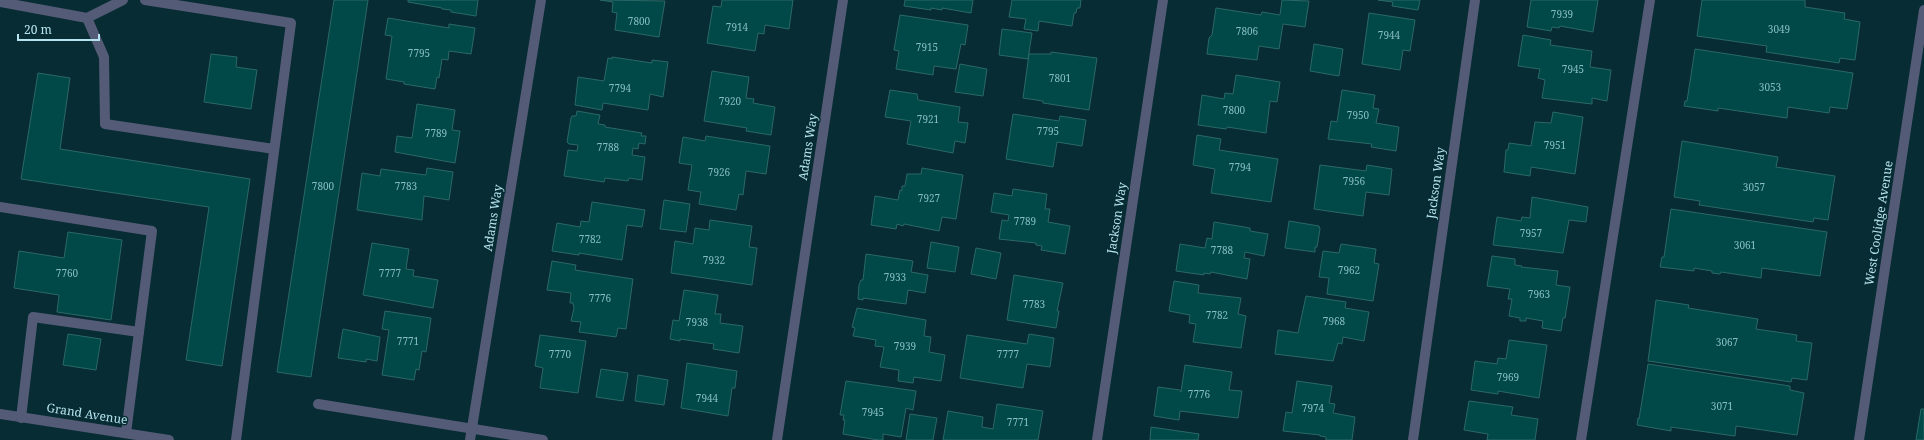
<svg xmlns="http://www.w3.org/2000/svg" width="1924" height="440" viewBox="0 0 1924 440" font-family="'Noto Serif',serif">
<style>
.building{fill:#014948;stroke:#2b6867}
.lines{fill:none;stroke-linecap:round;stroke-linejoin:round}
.minor{stroke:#545b77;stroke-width:10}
.labels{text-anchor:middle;stroke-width:3;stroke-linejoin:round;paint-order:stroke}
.number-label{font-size:10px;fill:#87bdc5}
.street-label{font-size:12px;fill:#b4e4ef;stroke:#082c33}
</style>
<rect width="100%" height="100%" fill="#082c33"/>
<!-- building -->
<g class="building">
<path d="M334,0H368L311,377L277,372Z"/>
<path d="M408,0H478L476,16L451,12V10L442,9V8L408,2Z"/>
<path d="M600,0L665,1L659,37L615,30L617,13L612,12L613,2Z"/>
<path d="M722,0H793L789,29L765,25L764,34L758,33L755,51L707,43L713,6L721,7Z"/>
<path d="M905,0H973L971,13L942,8V10L931,8V10L904,6Z"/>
<path d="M1012,0H1081L1080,8H1077L1076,13H1074L1072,26L1039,21L1038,31L1024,29L1026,19L1009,17Z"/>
<path d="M1282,0L1309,1L1305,27L1283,24L1279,49L1259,46L1257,60L1207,54L1209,38L1212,35L1216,8L1261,15L1262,12L1280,15Z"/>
<path d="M1378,0H1420L1418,10L1392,6L1393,2Z"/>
<path d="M1531,0H1598L1593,32L1560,26L1559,28L1552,27L1551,31L1527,27Z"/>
<path d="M1702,0H1805V7L1845,13L1844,19L1860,22L1855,60L1840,58L1839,63L1766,52L1767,46L1697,36Z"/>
<path d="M1369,13L1415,20L1410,51L1403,50L1400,70L1362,64Z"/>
<path d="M900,15L968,25L965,45L961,44L956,69L934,66L933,75L896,69L899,51L894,50Z"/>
<path d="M388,18L449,28V24L475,28L471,54L449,51L448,60L442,59L439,78L437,77L435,89L404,84V82L386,79L392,36L385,35Z"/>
<path d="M1002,29L1032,33L1028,59L999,55Z"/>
<path d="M1523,35L1551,40L1550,45L1592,51L1590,67L1611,70L1607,101L1592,98V104L1542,98L1545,80L1538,78L1540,69L1518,66Z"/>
<path d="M1314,44L1343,49L1339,76L1310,71Z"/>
<path d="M1695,49L1853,73L1847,109L1830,107L1829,113L1788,107L1787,118L1718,108V111L1684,106L1685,101H1687Z"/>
<path d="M1051,52L1097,58L1089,110L1043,103V101L1023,98L1029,54H1051Z"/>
<path d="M211,54L237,57L236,67L257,70L251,109L204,102Z"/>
<path d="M612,57L652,63V60L668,62L663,97L650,94L648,110L603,103L602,110L575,105L578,77L604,81L608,58L612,59Z"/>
<path d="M960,64L987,69L983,96L955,92Z"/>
<path d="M712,71L749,77L746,98L754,99L753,103L775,107L771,135L746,131L747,128L704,121Z"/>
<path d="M38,73L70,78L60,149L250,179L222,366L186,360L209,207L21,179Z"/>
<path d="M1236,75L1280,82L1277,102L1270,101L1266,133L1227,127L1226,129L1198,125L1202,95L1224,99L1225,93L1233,94Z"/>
<path d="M890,90L917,94L918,100L960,107L958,122L968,123L965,143L955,141L953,153L907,144L911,121L885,117Z"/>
<path d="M1342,90L1375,95L1373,108L1379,109L1376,123L1399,127L1396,151L1371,147L1372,144L1328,139L1331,121L1337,122Z"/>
<path d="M417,104L455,110L452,130L460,131L455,163L395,152L397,136L412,138Z"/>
<path d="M577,111L600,115L598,124L605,125V127L642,133L641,136H646L645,144L639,143L638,149L633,148L632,155L645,157L642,180L629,178L628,181L605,178L604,182L564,176L568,150L577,151L578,145L569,144L567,142L571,118L572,116H576Z"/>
<path d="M1553,112L1583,117L1575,174L1531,167L1530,176L1504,172L1506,150H1508L1509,143L1531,146L1535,122L1551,123Z"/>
<path d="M1013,114L1059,121L1060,116L1086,120L1082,146L1057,142L1053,167L1006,159Z"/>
<path d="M1197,135L1221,139L1219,150L1278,159L1271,202L1211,193L1215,169L1193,165Z"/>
<path d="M706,136L770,146L766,174L746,171L743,195L739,194L736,210L699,204L701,192L688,190L692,165L679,163L683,137L705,141Z"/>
<path d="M1682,141L1778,157L1776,167L1835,176L1828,220L1814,218L1813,222L1699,205L1700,201L1674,197Z"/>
<path d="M1320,165L1366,171L1367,165L1392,169L1389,195L1366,192L1363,216L1314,209Z"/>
<path d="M427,168L453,172L449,200L424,196L422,220L357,210L362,173L380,176L381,169L425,175H426Z"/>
<path d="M922,168L963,175L956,219L942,217L939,231L904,224L903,226L897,224L896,229L871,225L875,196L898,200L900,190L902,191V186H905L907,174H921Z"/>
<path d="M1013,189L1047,194L1045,209H1050L1048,222L1070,226L1065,254L1041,250L1042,246L1036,245V243L999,239L1002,220L1008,221L1009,215L991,212L994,193L1012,196Z"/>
<path d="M1532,197L1588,207L1586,222L1569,220L1563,253L1493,245L1497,217L1521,221L1522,217L1530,218Z"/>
<path d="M664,200L690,204L686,232L660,229Z"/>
<path d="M592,202L645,210L642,227L627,225L622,260L579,253V255L552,251L557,223L580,227L581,221L589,222Z"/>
<path d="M1671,209L1827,232L1820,276L1762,268L1761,278L1721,272L1720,274L1712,273V271L1694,268V271L1660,267L1662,257H1664Z"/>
<path d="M710,220L752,226L749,247L757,248L752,285L671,273L675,241L693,244L695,228L709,230Z"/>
<path d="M1289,221L1319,226L1320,229L1317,247H1315V252L1285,248Z"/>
<path d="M1214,222L1250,228V231L1268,234L1264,256L1245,252L1244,258L1250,259L1247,279L1211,272L1210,274L1204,273V275L1176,271L1180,244L1205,248L1207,238L1212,239Z"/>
<path d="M68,232L122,240L111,320L57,312L59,295L14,288L19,251L64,258Z"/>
<path d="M931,242L959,247L955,272L927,268Z"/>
<path d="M372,243L409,249L406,269L414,270L413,276L438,280L433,308L363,295Z"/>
<path d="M1341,244L1376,249L1374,263L1379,264L1373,301L1327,294L1329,278L1319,277L1323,251L1339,253Z"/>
<path d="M976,248L1001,253L996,279L971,274Z"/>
<path d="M866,254L913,261L911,272L928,275L925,293L908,290L906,304L863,298V300L858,299L859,285L861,280H863Z"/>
<path d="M1492,256L1515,259V265L1522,266L1521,267L1558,271L1556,285L1570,287L1565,318H1563L1561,331L1542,328L1543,321L1526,318V321H1520V318L1509,316L1512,299H1508L1510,289L1487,286Z"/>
<path d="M552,261L576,265L575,270L633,279L626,329L618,328L616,337L579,332L581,322L571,321L574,308L573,303H570L571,293L547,290Z"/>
<path d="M1014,275L1063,283L1057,311H1059L1056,328L1007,320Z"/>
<path d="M1174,281L1199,285L1198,293L1241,298L1238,314L1246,316L1241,348L1193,342L1196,324L1189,323L1190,315L1169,311Z"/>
<path d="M684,290L718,295L715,314H721L720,323L743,326L739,353L713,349L714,344L680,339V341L670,339L673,320L679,321Z"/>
<path d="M1306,296L1346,302L1345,308L1369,312L1364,341L1343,337L1342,344L1338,343L1333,361L1275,354L1278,330L1298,333Z"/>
<path d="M1656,300L1689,305L1688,308L1758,319L1756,329L1797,335L1796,341L1812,343L1807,380L1792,378L1791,382L1648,361Z"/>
<path d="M857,308L926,320L924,336L931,337L929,352L945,355L941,381L914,377L913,383L898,381L899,370L880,367L884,347L875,346L876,340L853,336L855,328L852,327Z"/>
<path d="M385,311L431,318L426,352L422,351L419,370L416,369L414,380L382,375L389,330L382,329Z"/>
<path d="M343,329L380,337L377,361L366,359V362L338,358Z"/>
<path d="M68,334L101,339L96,370L63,365Z"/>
<path d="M1029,334L1054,338L1050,367L1027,364L1023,388L960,378L967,335L1027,344Z"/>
<path d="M540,335L586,341L578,393L540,388L543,368L535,366Z"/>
<path d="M1509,340L1547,345L1539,398L1498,391V394L1471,390L1475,361L1497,364L1498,358L1506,359Z"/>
<path d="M687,363L737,371L735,388H732L728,416L681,408Z"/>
<path d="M1648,364L1790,386V390L1804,393L1797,435L1736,426L1735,436L1671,427V431L1637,425L1638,418L1639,419Z"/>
<path d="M1185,365L1232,372L1229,390L1242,391L1238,418L1180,411L1179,420L1154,416L1158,387L1180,390L1181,392Z"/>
<path d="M601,369L628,373L623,401L596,397Z"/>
<path d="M638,375L668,380L664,405L635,401Z"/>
<path d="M846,381L916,391L913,410L906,408L901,437L883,434V440H878L843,434L845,420H843L844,415H840Z"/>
<path d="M1297,381L1332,386L1329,403L1335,404L1333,413L1355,417L1352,440H1326V437L1320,436V435L1283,431L1286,412L1292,413Z"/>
<path d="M1469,401L1513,407L1511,415L1538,419L1535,440H1487L1488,434L1464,430Z"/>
<path d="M997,404L1043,411L1038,440H943L948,411L983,417L982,427L993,429Z"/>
<path d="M1921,409H1924V440H1916Z"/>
<path d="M910,414L937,418L933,440H906Z"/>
<path d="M1151,427L1199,434L1198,440H1150Z"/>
</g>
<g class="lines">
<!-- minor -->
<g class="minor">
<path d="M145,0L291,23L236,440"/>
<path d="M0,2L87,18L123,0"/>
<path d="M87,18L104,57L105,124L274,149"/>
<path d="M0,207L152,231L126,433"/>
<path d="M318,404L543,440"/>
<path d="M0,414L169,440"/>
<path d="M21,418L33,317L139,332"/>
<path d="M470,440L541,0"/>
<path d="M777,440L843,0"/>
<path d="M1097,440L1163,0"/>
<path d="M1413,440L1475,0"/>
<path d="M1581,440L1650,0"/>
<path d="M1859,440L1924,10"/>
</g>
</g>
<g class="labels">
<!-- number labels -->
<g class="number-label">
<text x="1562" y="18">7939</text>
<text x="639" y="25">7800</text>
<text x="737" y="31">7914</text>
<text x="1779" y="33">3049</text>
<text x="1247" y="35">7806</text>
<text x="1389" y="39">7944</text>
<text x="927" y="51">7915</text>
<text x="419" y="57">7795</text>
<text x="1573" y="73">7945</text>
<text x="1060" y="82">7801</text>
<text x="1770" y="91">3053</text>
<text x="620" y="92">7794</text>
<text x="730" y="105">7920</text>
<text x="1234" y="114">7800</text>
<text x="1358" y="119">7950</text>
<text x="928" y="123">7921</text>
<text x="1048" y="135">7795</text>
<text x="436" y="137">7789</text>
<text x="1555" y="149">7951</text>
<text x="608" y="151">7788</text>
<text x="1240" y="171">7794</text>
<text x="719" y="176">7926</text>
<text x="1354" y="185">7956</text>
<text x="323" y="190">7800</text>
<text x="406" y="190">7783</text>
<text x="1754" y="191">3057</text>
<text x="929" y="202">7927</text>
<text x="1025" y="225">7789</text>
<text x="1531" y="237">7957</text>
<text x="590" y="243">7782</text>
<text x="1745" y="249">3061</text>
<text x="1222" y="254">7788</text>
<text x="714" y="264">7932</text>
<text x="1349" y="274">7962</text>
<text x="67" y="277">7760</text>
<text x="390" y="277">7777</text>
<text x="895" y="281">7933</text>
<text x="1539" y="298">7963</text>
<text x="600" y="302">7776</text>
<text x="1034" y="308">7783</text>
<text x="1217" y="319">7782</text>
<text x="1334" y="325">7968</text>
<text x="697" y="326">7938</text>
<text x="408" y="345">7771</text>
<text x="1727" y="346">3067</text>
<text x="905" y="350">7939</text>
<text x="560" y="358">7770</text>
<text x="1008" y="358">7777</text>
<text x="1508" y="381">7969</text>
<text x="1199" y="398">7776</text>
<text x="707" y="402">7944</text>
<text x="1722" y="410">3071</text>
<text x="1313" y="412">7974</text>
<text x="873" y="416">7945</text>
<text x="1018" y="426">7771</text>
</g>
<!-- street labels -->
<g class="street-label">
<text transform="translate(808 147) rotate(-81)" y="4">Adams Way</text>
<text transform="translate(1436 183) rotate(-82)" y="4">Jackson Way</text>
<text transform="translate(493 218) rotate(-81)" y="4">Adams Way</text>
<text transform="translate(1117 218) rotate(-81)" y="4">Jackson Way</text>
<text transform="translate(1879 223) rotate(-81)" y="4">West Coolidge Avenue</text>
<text transform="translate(87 414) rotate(9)" y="4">Grand Avenue</text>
</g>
</g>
<!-- scale -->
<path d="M18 34v6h81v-6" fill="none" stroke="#b4e4ef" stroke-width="2"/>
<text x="24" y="34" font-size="12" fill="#b4e4ef" stroke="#082c33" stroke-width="3" paint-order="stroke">20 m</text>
</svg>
